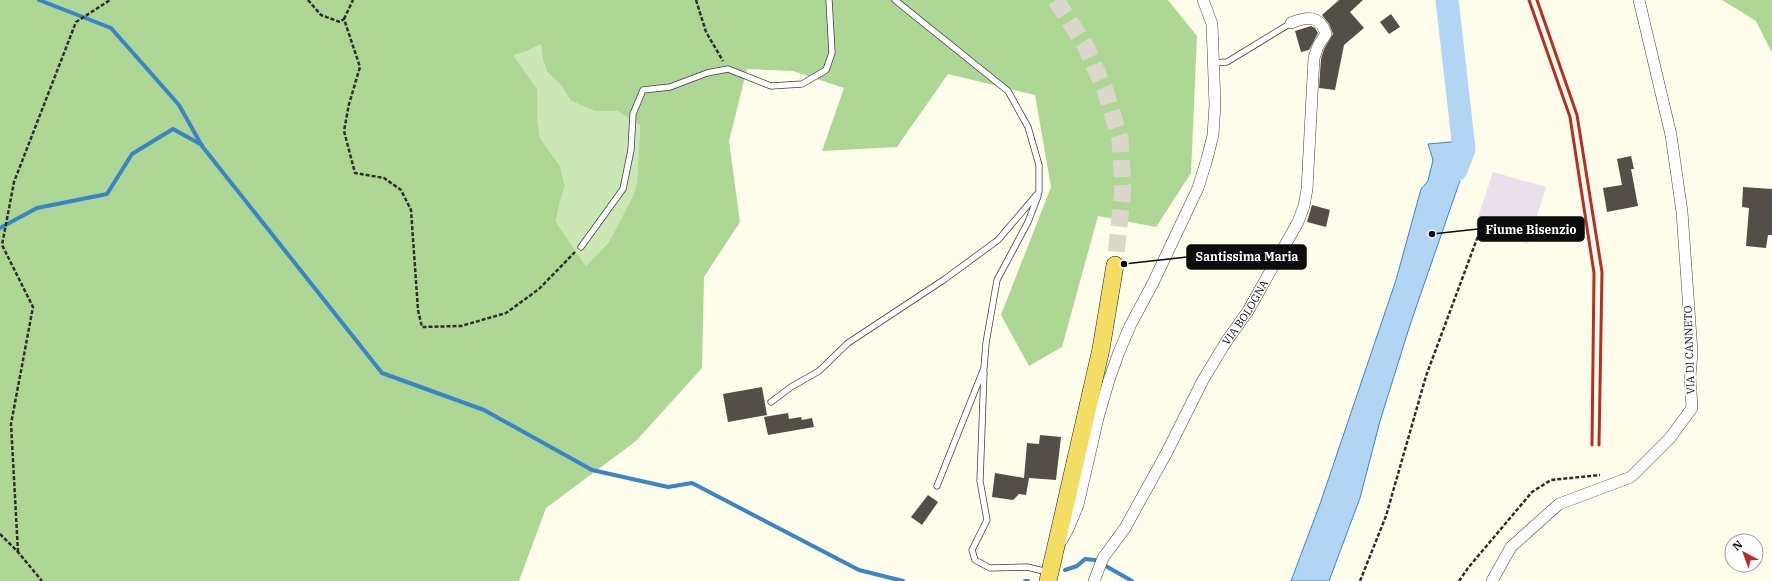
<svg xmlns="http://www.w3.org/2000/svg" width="1772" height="581" viewBox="0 0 1772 581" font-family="'IBM Plex Serif',serif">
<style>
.industrial{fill:#eae0eb}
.green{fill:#cce7b6}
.forest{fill:#aed796;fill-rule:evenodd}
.water{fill:#b2d5f4;stroke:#3b84c8}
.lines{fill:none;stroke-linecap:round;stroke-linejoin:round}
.stream{stroke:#3b84c8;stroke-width:4}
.river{stroke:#b2d5f4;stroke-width:23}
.building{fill:#544e49}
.primary-tunnel{stroke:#dad8ca;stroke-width:17;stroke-dasharray:17 8;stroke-linecap:butt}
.service-casing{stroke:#3f3f3f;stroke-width:7}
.minor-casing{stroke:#3f3f3f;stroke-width:12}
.primary-casing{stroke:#1d1d1d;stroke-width:18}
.path{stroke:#2e2e2e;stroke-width:2.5;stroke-dasharray:4 2;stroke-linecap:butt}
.service{stroke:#fff;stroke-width:5.5}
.minor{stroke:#fff;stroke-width:11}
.primary{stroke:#f4dd65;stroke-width:17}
.rail{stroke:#b72e29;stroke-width:3}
.labels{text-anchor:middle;stroke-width:4;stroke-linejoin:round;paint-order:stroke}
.street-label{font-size:11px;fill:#0c0c0c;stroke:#fff}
.leader{fill:none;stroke:#0c0c0c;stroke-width:1.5}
.callout-dot{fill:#0c0c0c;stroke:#fff;stroke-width:1.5}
.callout{fill:#0c0c0c;stroke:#0c0c0c;stroke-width:1.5}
.callout-label{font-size:12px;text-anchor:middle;font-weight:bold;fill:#fff}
</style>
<rect width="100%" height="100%" fill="#fefceb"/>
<!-- industrial -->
<path class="industrial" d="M1493,172L1546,187L1528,244L1475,226Z"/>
<!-- green -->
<path class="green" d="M541,44L543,60L547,72L561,85L571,101L595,111H617L640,125L637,182L633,196L609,242L586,266L556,222L559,205L565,186L560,166L540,138L537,117V89L512,55L527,51Z"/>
<!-- forest -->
<g class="forest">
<path d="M0,0H1168L1197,36L1191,173L1156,227L1098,216L1062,347L1029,366L1001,315L1051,187L1035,95L948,74L897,147L822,151L844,88L793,71L747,69L729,141L740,222L704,277L702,368L636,441L546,508L519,581H0ZM541,44L543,60L547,72L561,85L571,101L595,111H617L640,125L637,182L633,196L609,242L586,266L556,222L559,205L565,186L560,166L540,138L537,117V89L513,55L527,51Z"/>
<path d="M1722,0H1772V53L1756,21Z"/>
</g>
<!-- water -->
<path class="water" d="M1474,140L1410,325L1380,421L1360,498L1329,581H1291L1320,504L1396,280L1421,189L1428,181L1433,160L1428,144Z"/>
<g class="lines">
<!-- stream -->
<g class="stream">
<path d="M39,0L111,28L179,105L202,146L382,373L484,410L592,470L668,487L692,483L859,570L903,581"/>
<path d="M0,228L37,208L107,194L132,154L173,129L202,145"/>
<path d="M1104,565L1132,581"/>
<path d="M1065,570L1077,566L1085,559L1095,560"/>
<path d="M1025,581H1028"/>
</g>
<!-- river -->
<path class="river" d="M1447,0L1464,149L1456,170"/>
</g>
<!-- building -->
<g class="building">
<path d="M1339,0H1363L1350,12L1364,28L1344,45L1335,90L1319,88L1321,59L1324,49L1333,34L1329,24L1322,15Z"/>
<path d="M1391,14L1400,27L1389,34L1380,22Z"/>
<path d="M1311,26L1315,28L1318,33L1309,50L1301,52L1295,31Z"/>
<path d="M1631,156L1634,169H1631L1638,206L1607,212L1603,188L1622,185L1617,159Z"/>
<path d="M1743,187L1772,189V235H1768L1766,248L1746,246L1749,208L1742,207Z"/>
<path d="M1312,205L1330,210L1326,227L1307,222Z"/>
<path d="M762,387L767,415L728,422L723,394Z"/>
<path d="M788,413L789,419L801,417L802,420L812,418L814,427L768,435L764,417Z"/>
<path d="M1040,435L1061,437L1056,480L1029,478L1026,495L1019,494L1013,500L992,497L995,473L1024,478L1027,443L1039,444Z"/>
<path d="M928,495L938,502L922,525L911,517Z"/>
</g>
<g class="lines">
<!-- primary-tunnel -->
<path class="primary-tunnel" d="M1056,0L1086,47L1105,90L1120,139L1123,187L1115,265"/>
<defs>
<g id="service">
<path d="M1213,63L1227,62L1291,23"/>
<path d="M581,247L623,189L631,150L633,114L643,90L670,87L707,73L728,69L771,86L802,84L826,70L832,53L829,0"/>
<path d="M984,372L980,481L987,520L972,550L975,560L990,568L1027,567L1048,572"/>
<path d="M771,402L791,387L819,371L848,343L945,279L998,240L1039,192V165L1028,127L1008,91L895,0"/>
<path d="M937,486L984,368L986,343L997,280L1028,222L1038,196"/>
</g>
<g id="minor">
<path d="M1062,540L1069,527L1078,505L1098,418L1109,380L1119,352L1130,326L1153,283L1198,188L1207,159L1213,135L1215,105L1212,24L1203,0"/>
<path id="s1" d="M1094,581L1103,558L1125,528L1167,452L1203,380L1226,342L1248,311L1298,222L1304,206L1307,189L1314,58L1318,46L1326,34C1320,15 1307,16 1291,23"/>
<path d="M1492,581L1511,547L1559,504L1631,477L1670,438L1692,408L1690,377L1692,352L1682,212L1671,135L1639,0"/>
</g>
<path id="primary" d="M1048,581L1101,349L1115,265"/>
</defs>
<!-- service casing -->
<use href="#service" class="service-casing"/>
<!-- minor casing -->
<use href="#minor" class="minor-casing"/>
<!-- primary casing -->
<use href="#primary" class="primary-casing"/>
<!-- path -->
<g class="path">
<path d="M308,0L321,15L340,22L344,19L360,67L349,104L344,131L355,173L384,178L401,190L411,210L418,310L422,327L461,326L506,313L539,289L575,252"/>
<path d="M696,0L706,32L723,61"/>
<path d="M344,19L353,0"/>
<path d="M0,534L18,552L42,581"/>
<path d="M18,552L11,424L33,307L2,245L14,182L76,22L110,0"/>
<path d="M1360,581L1386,516L1426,376L1481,228"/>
<path d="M1459,581L1468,568L1532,492L1551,480L1600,475"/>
</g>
<!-- service -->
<use href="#service" class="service"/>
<!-- minor -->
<use href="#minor" class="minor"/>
<!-- primary -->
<use href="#primary" class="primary"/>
<!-- rail -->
<g class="rail">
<path d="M1529,0L1570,117L1594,273L1592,445"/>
<path d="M1537,0L1577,115L1602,272L1599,445"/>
</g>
</g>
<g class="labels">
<!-- street labels -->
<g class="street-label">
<text dy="4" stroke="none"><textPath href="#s1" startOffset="309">VIA BOLOGNA</textPath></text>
<text transform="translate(1689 350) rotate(-92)" y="4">VIA DI CANNETO</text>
</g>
</g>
<!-- callouts -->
<path class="leader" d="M1432 234L1478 229M1124 264L1187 257"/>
<g class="callout-dot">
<circle cx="1432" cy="234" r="4"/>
<circle cx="1124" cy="264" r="4"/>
</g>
<g class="callout">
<rect x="1478" y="217" width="106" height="24" rx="4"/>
<rect x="1187" y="245" width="119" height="24" rx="4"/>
</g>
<g class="callout-label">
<text x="1531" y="234">Fiume Bisenzio</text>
<text x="1247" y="261">Santissima Maria</text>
</g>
<!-- north arrow -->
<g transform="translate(1744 553) rotate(319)"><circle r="19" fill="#ffffff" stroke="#9e9e9e"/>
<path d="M0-3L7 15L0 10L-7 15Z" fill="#b72e29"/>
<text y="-6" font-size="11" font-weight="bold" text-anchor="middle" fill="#0c0c0c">N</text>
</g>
</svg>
